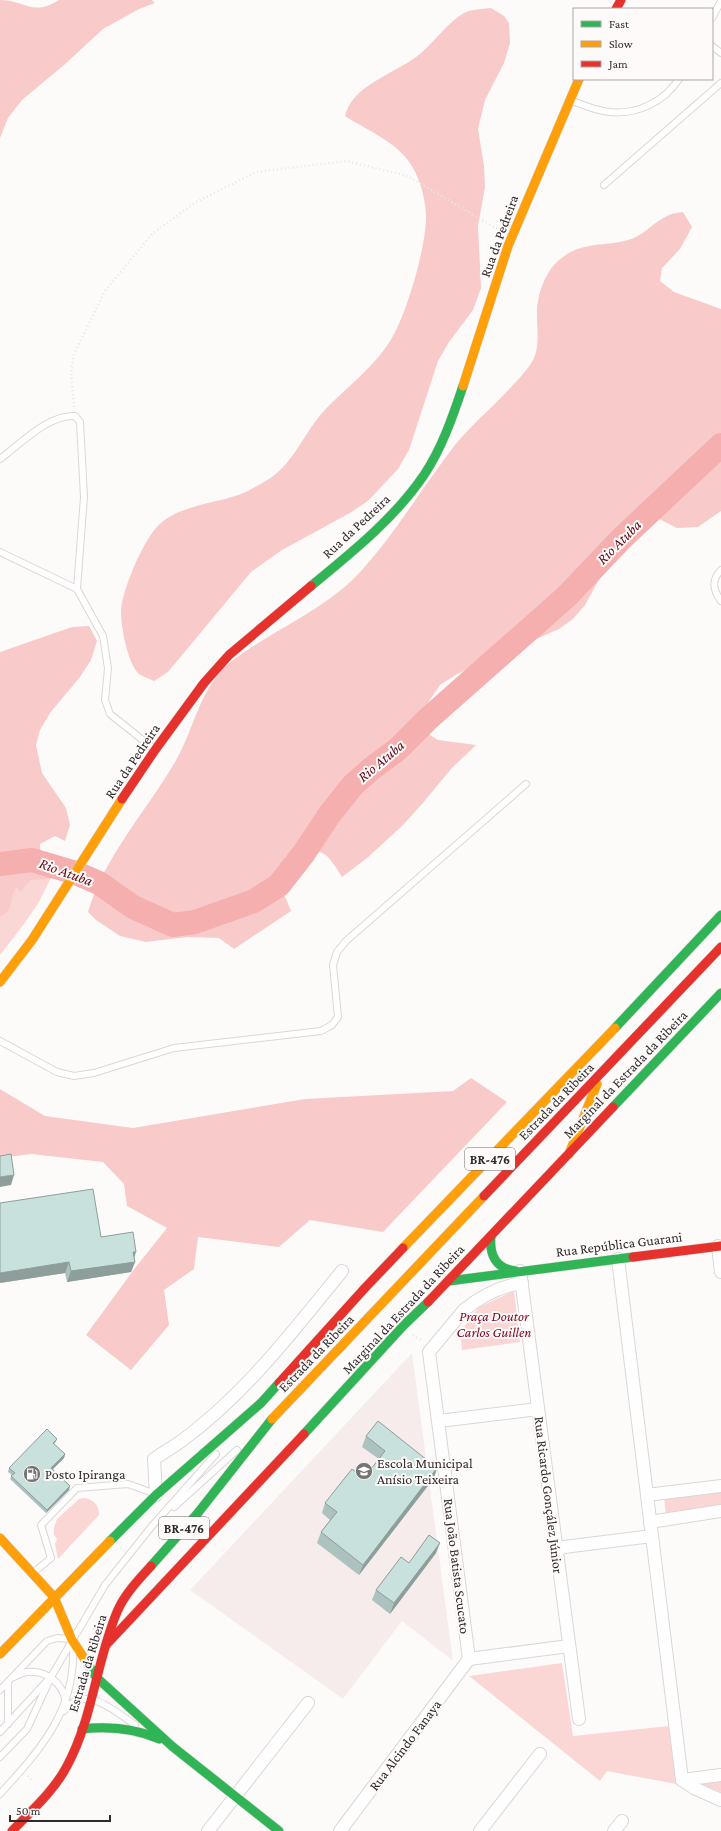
<svg xmlns="http://www.w3.org/2000/svg" width="721" height="1831" viewBox="0 0 721 1831" font-family="'Crimson Pro',serif">
<style>
.built{fill:#f6eceb}
.green{fill:#fad7d5}
.forest{fill:#f8cbca}
.lines{fill:none;stroke-linecap:round;stroke-linejoin:round}
.river{stroke:#f4afae;stroke-width:24}
.lane-casing{stroke:#dad7d6;stroke-width:8}
.street-casing{stroke:#dad7d6;stroke-width:14}
.fast-casing{stroke:#dad7d6;stroke-width:10}
.slow-casing{stroke:#dad7d6;stroke-width:10}
.jam-casing{stroke:#dad7d6;stroke-width:10}
.path{stroke:#e6e6e6;stroke-width:2.5;stroke-dasharray:1 3;stroke-linecap:butt}
.lane{stroke:#fffefe;stroke-width:6}
.street{stroke:#fffefe;stroke-width:12}
.fast{stroke:#30b455;stroke-width:9}
.slow{stroke:#ff9f0a;stroke-width:9}
.jam{stroke:#e5322d;stroke-width:9}
.wall{fill:#adc2be}
.shaded-wall{fill:#8d9e9b}
.building{fill:#c9e1dd;stroke:#8d9e9b}
.labels{text-anchor:middle;stroke-width:4;stroke-linejoin:round;paint-order:stroke}
.shield{fill:#fefaf9;stroke:#6d6969;stroke-width:1}
.shield-label{font-size:13px;font-weight:bold;fill:#2f2b2b}
.street-label{font-size:14px;fill:#2f2b2b;stroke:#fefaf9}
.park-label{font-size:14px;font-style:italic;fill:#7e041c;stroke:#fefaf9}
.poi-label{font-size:14px;fill:#2f2b2b;stroke:#fefaf9;text-anchor:start}
.water-label{font-size:15px;font-style:italic;fill:#610916;stroke:#fefaf9}
</style>
<rect width="100%" height="100%" fill="#fdfbfa"/>
<!-- built -->
<path class="built" d="M412,1353L453,1661L402,1621L343,1699L190,1590Z"/>
<!-- green -->
<g class="green">
<path d="M51,869L53,874L39,902L24,924L0,955V876Z"/>
<path d="M514,1291L520,1342L462,1350L460,1332L479,1307Z"/>
<path d="M721,1489V1509L666,1516L664,1497Z"/>
<path d="M83,1498C93,1499 99,1504 99,1515L58,1559L55,1544L57,1539L54,1535V1528L57,1519L79,1499Z"/>
<path d="M562,1663L573,1736L669,1726L676,1784L607,1771L600,1781L469,1676Z"/>
<path d="M721,1780V1792L697,1783Z"/>
</g>
<!-- forest -->
<g class="forest">
<path d="M0,0C26,0 31,17 59,0H152L155,3L139,9L103,29L64,65L22,100L8,118L0,138Z"/>
<path d="M491,8L504,16L509,23L510,43L504,63L485,100L478,129L484,166L485,187L478,226L481,288L473,310L449,342L438,361L409,450L398,469L368,501L350,513L282,550L251,572L168,672L154,681C149,678 140,676 137,672C127,659 121,627 121,611C122,590 142,544 156,528C176,504 219,504 246,492C254,488 264,482 272,477C294,461 305,432 323,412C346,387 378,365 394,334C408,309 427,243 426,215C425,196 419,174 407,159C392,140 365,129 345,116C352,84 400,72 421,53C436,40 447,23 464,13C471,9 483,9 491,8Z"/>
<path d="M683,212L692,227L680,249L662,268L660,281L674,292L721,309V511L698,527L677,528L651,515L630,518L615,532L601,576L585,605L573,619L559,629L457,674L440,685L421,713L422,730L438,740L476,745L451,769L422,804L402,826L367,858L342,877C325,850 325,850 293,850L285,857L279,882L291,911L234,949L219,938L187,937L146,942L120,936L96,920L88,912C104,857 147,810 175,762C194,730 199,690 228,664C240,654 255,645 268,637C301,617 336,599 362,570C397,531 423,486 455,445C472,424 493,407 512,386C519,379 528,369 533,360C540,346 537,331 537,317C536,298 544,273 559,260C581,241 603,247 628,240C644,236 654,221 669,215C673,213 678,213 683,212Z"/>
<path d="M89,626L97,641L91,660L80,677L50,713L40,730L36,745L42,773L66,808L70,825L65,841L55,836L40,844L41,867L51,869L53,874L51,879L31,880L20,892L17,887C9,895 15,910 0,917V876L8,871L0,857V652L72,627Z"/>
<path d="M471,1078L507,1102L383,1232L310,1220L279,1247L198,1237L194,1269L164,1290L169,1325L131,1370L86,1335L135,1268L167,1228L127,1206L124,1184L103,1162L31,1154L0,1158V1089L45,1116L133,1128L305,1099L453,1091Z"/>
</g>
<g class="lines">
<!-- river -->
<path class="river" d="M0,864L32,860L76,873L99,883L133,907L173,925L195,922L254,901L279,885L304,853L329,815L353,785L371,769L398,749L429,718L567,596L621,539L721,445"/>
<defs>
<g id="lane">
<path d="M712,18L721,1"/>
<path d="M712,46L721,53"/>
<path d="M570,100C583,105 596,111 609,112C637,115 664,102 679,79"/>
<path d="M604,185L721,83"/>
<path d="M0,459C20,444 49,414 75,416L80,422L84,497L77,589L103,636L108,668L105,700L110,714L154,749"/>
<path d="M0,552L77,589"/>
<path d="M721,570C711,580 713,590 721,601"/>
<path d="M0,1041L57,1072L74,1076L94,1073L174,1048L321,1031L332,1025L338,1017L333,965L337,952L346,941L526,784"/>
<path d="M174,1507L237,1450"/>
<path d="M34,1572L51,1558L41,1525L77,1488L128,1484L153,1493"/>
<path d="M14,1677C36,1664 61,1677 66,1702"/>
<path d="M0,1690L47,1641L57,1638L69,1639"/>
<path d="M64,1711C84,1683 115,1711 135,1725"/>
<path d="M8,1724V1682"/>
<path d="M0,1732L47,1681"/>
<path d="M0,1757L27,1729L51,1677L105,1585L152,1526L216,1454"/>
<path d="M0,1794C39,1751 75,1712 73,1650"/>
</g>
<g id="street">
<path d="M718,1246L721,1272"/>
<path d="M618,1259L682,1780"/>
<path d="M520,1271L579,1719"/>
<path d="M439,1421L538,1409"/>
<path d="M156,1495L154,1459C164,1452 175,1446 184,1439C246,1393 294,1330 342,1271"/>
<path d="M647,1495L721,1486"/>
<path d="M650,1522L721,1511"/>
<path d="M556,1548L652,1536"/>
<path d="M469,1659L429,1352L464,1310C480,1297 501,1286 522,1283"/>
<path d="M469,1659L569,1646"/>
<path d="M682,1780L694,1788L721,1800"/>
<path d="M682,1780L721,1775"/>
<path d="M208,1831L308,1703"/>
<path d="M340,1831L469,1659"/>
<path d="M480,1831L540,1754"/>
<path d="M614,1831L622,1821"/>
</g>
<g id="fast">
<path d="M311,586C351,553 394,519 424,475C442,448 453,416 463,386"/>
<path d="M615,1028L721,915"/>
<path d="M613,1107L721,993"/>
<path d="M491,1236C489,1255 496,1269 516,1271"/>
<path d="M449,1281L633,1257"/>
<path d="M304,1434L403,1326L428,1302"/>
<path d="M110,1541L156,1495L261,1403L279,1383"/>
<path d="M151,1566L197,1514L272,1419"/>
<path d="M86,1661L96,1677L173,1747L279,1831"/>
<path d="M82,1729C109,1726 134,1728 159,1739"/>
</g>
<g id="slow">
<path d="M463,386L508,246L579,79"/>
<path d="M0,982L32,940L122,799"/>
<path d="M569,1154L597,1084"/>
<path d="M403,1248L615,1028"/>
<path d="M272,1419L484,1196"/>
<path d="M0,1538L54,1597L72,1640L86,1661"/>
<path d="M0,1654L110,1541"/>
</g>
<g id="jam">
<path d="M616,9L621,0"/>
<path d="M122,799L155,750L204,683L229,655L311,586"/>
<path d="M484,1196L721,947"/>
<path d="M633,1257L721,1246"/>
<path d="M428,1302L613,1107"/>
<path d="M279,1383L364,1289L403,1248"/>
<path d="M106,1645L304,1434"/>
<path d="M12,1831C31,1811 54,1791 67,1766C93,1718 96,1662 117,1612C124,1595 139,1579 151,1566"/>
</g>
</defs>
<!-- lane casing -->
<use href="#lane" class="lane-casing"/>
<!-- street casing -->
<use href="#street" class="street-casing"/>
<!-- fast casing -->
<use href="#fast" class="fast-casing"/>
<!-- slow casing -->
<use href="#slow" class="slow-casing"/>
<!-- jam casing -->
<use href="#jam" class="jam-casing"/>
<!-- path -->
<g class="path">
<path d="M74,407L71,372L74,354L105,291L152,234L196,202L256,172L346,161L408,176L499,230"/>
<path d="M413,1335L423,1341"/>
<path d="M28,1776L33,1781"/>
</g>
<!-- lane -->
<use href="#lane" class="lane"/>
<!-- street -->
<use href="#street" class="street"/>
<!-- fast -->
<use href="#fast" class="fast"/>
<!-- slow -->
<use href="#slow" class="slow"/>
<!-- jam -->
<use href="#jam" class="jam"/>
</g>
<!-- wall -->
<g class="wall">
<path d="M101,1237L134,1258L135,1262L131,1272L67,1282L65,1273L0,1283Z"/>
<path d="M366,1436L437,1468L434,1478L359,1575L317,1543L321,1532L330,1520L322,1513L325,1503L364,1478L379,1459L362,1447Z"/>
<path d="M57,1439L56,1442L54,1444L65,1454L64,1458L53,1469L69,1490L46,1513L10,1479L12,1475L8,1472L9,1468Z"/>
<path d="M436,1553L390,1614L372,1600L376,1590L409,1563Z"/>
</g>
<!-- shaded-wall -->
<g class="shaded-wall">
<path d="M14,1175L11,1185L0,1187V1177Z"/>
<path d="M133,1252H136L133,1262H135L131,1272L67,1282L71,1271Z"/>
<path d="M69,1262L65,1273L0,1283V1273Z"/>
<path d="M65,1454L64,1458L50,1472L51,1468Z"/>
<path d="M437,1468L434,1478L359,1575L363,1565Z"/>
<path d="M70,1486L69,1490L46,1513L47,1510Z"/>
<path d="M440,1543L436,1553L390,1614L394,1603Z"/>
</g>
<!-- building -->
<g class="building">
<path d="M11,1154L14,1175L0,1177V1156Z"/>
<path d="M93,1189L101,1237L133,1232L136,1252H133L135,1262L71,1271L69,1262L0,1273V1203Z"/>
<path d="M378,1421L437,1468L363,1565L321,1532L337,1512L325,1503L336,1489L352,1469L364,1478L385,1451L366,1436Z"/>
<path d="M47,1429L57,1439L53,1443L65,1454L51,1468L70,1486L47,1510L11,1476L15,1473L9,1468Z"/>
<path d="M429,1535L440,1543L394,1603L376,1590L401,1557L409,1563Z"/>
</g>
<!-- icons -->
<defs>
<symbol id="school-disc" viewBox="-11 -11 22 22"><circle r="9.5" fill="#777473" stroke="#fefaf9"/><path d="M0-5L7-2L0 1L-7-2ZM-4 1L0 2.5L4 1V4Q0 6-4 4Z" fill="#fff"/></symbol>
<symbol id="fuel-disc" viewBox="-11 -11 22 22"><circle r="9.5" fill="#777473" stroke="#fefaf9"/><path d="M-5.5-6h7V0h2V4h1.3V-2.5L3-4.5l.8-.8L6-3V5H2.5V1h-1V6h-7ZM-4.2-4.7v3.2H.2V-4.7Z" fill="#fff"/></symbol>
</defs>
<g fill-rule="evenodd">
<use href="#school-disc" x="354" y="1461" width="20" height="20"/>
<use href="#fuel-disc" x="22" y="1464" width="20" height="20"/>
</g>
<g class="labels">
<!-- shield labels -->
<g class="shield">
<rect x="465" y="1148" width="50" height="22" rx="3"/>
<rect x="159" y="1517" width="50" height="22" rx="3"/>
</g>
<g class="shield-label">
<text x="490" y="1164">BR-476</text>
<text x="184" y="1533">BR-476</text>
</g>
<!-- street labels -->
<g class="street-label">
<text transform="translate(499 236) rotate(-70)" y="5">Rua da Pedreira</text>
<text transform="translate(356 526) rotate(-43)" y="5">Rua da Pedreira</text>
<text transform="translate(132 761) rotate(-56)" y="5">Rua da Pedreira</text>
<text transform="translate(625 1074) rotate(-46)" y="5">Marginal da Estrada da Ribeira</text>
<text transform="translate(556 1101) rotate(-46)" y="5">Estrada da Ribeira</text>
<text transform="translate(619 1244) rotate(-7)" y="5">Rua República Guarani</text>
<text transform="translate(403 1309) rotate(-47)" y="5">Marginal da Estrada da Ribeira</text>
<text transform="translate(316 1353) rotate(-46)" y="5">Estrada da Ribeira</text>
<text transform="translate(549 1495) rotate(83)" y="5">Rua Ricardo Gonçález Júnior</text>
<text transform="translate(457 1566) rotate(83)" y="5">Rua João Batista Scucato</text>
<text transform="translate(87 1663) rotate(-73)" y="5">Estrada da Ribeira</text>
<text transform="translate(405 1745) rotate(-53)" y="5">Rua Alcindo Fanaya</text>
</g>
<!-- park labels -->
<g class="park-label">
<text x="494" y="1321">Praça Doutor<tspan x="494" dy="16">Carlos Guillen</tspan></text>
</g>
<!-- poi labels -->
<g class="poi-label">
<text x="377" y="1468">Escola Municipal<tspan x="377" dy="16">Anísio Teixeira</tspan></text>
<text x="45" y="1479">Posto Ipiranga</text>
</g>
<!-- water labels -->
<g class="water-label">
<text transform="translate(619 542) rotate(-45)" y="5">Rio Atuba</text>
<text transform="translate(381 761) rotate(-40)" y="5">Rio Atuba</text>
<text transform="translate(66 872) rotate(20)" y="5">Rio Atuba</text>
</g>
</g>
<!-- legend -->
<rect x="573" y="8" width="140" height="72" fill="#fefaf9" stroke="#aba7a7"/>
<rect x="581" y="21" width="20" height="6" fill="#30b455" stroke="#aba7a7"/>
<text x="609" y="28" font-size="12" fill="#2f2b2b">Fast</text>
<rect x="581" y="41" width="20" height="6" fill="#ff9f0a" stroke="#aba7a7"/>
<text x="609" y="48" font-size="12" fill="#2f2b2b">Slow</text>
<rect x="581" y="61" width="20" height="6" fill="#e5322d" stroke="#aba7a7"/>
<text x="609" y="68" font-size="12" fill="#2f2b2b">Jam</text>
<!-- scale -->
<path d="M10 1815v6h100v-6" fill="none" stroke="#2f2b2b" stroke-width="2"/>
<text x="16" y="1815" font-size="12" fill="#2f2b2b" stroke="#fefaf9" stroke-width="3" paint-order="stroke">50 m</text>
</svg>
